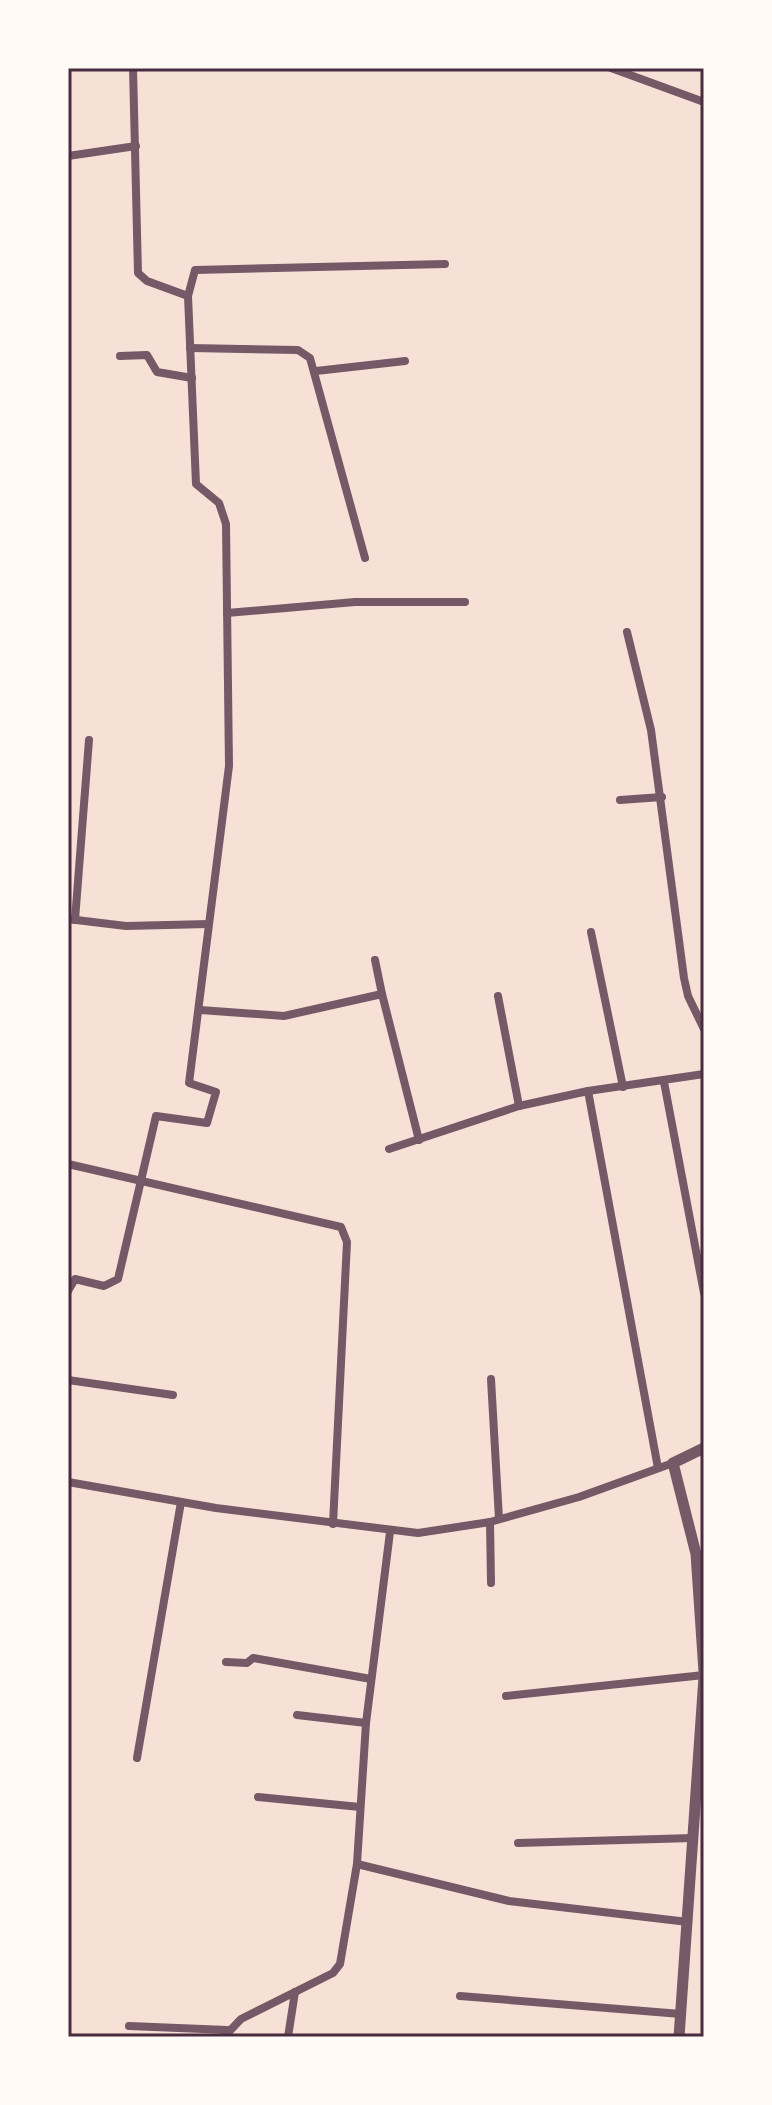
<svg xmlns="http://www.w3.org/2000/svg" width="772" height="2105" viewBox="0 0 772 2105" font-family="Ubuntu,sans-serif">
<style>
.lines{fill:none;stroke-linecap:round;stroke-linejoin:round}
.minor{stroke:#755966;stroke-width:8}
.tertiary{stroke:#755966;stroke-width:11}
.neatline{fill:none;stroke:#4a2c40;stroke-width:3}
</style>
<rect width="100%" height="100%" fill="#f7e1d7"/>
<g class="lines">
<!-- minor -->
<g class="minor">
<path d="M611,68L704,102"/>
<path d="M68,156L136,146"/>
<path d="M188,296L195,270L445,264"/>
<path d="M190,348L298,350L310,358L365,558"/>
<path d="M120,356L147,355L157,372L192,378"/>
<path d="M316,371L405,361"/>
<path d="M227,613L355,602H465"/>
<path d="M627,632L651,730L684,978L688,996L704,1029"/>
<path d="M620,800L662,797"/>
<path d="M68,919L126,926L208,924"/>
<path d="M75,920L89,740"/>
<path d="M591,932L623,1087"/>
<path d="M375,960L382,994"/>
<path d="M498,996L519,1106"/>
<path d="M200,1010L284,1016L382,994L419,1140"/>
<path d="M664,1082L704,1293"/>
<path d="M588,1091L658,1468"/>
<path d="M389,1149L519,1106L588,1091L704,1074"/>
<path d="M68,1164L341,1227L347,1242L333,1524"/>
<path d="M68,1291L75,1279L104,1286L118,1279L156,1116L207,1123L216,1092L189,1083L229,766L226,524L219,503L196,484L188,296L147,281L138,273L133,68"/>
<path d="M491,1379L499,1519"/>
<path d="M68,1380L173,1395"/>
<path d="M68,1482L216,1508L418,1533L490,1522L579,1497L673,1463"/>
<path d="M490,1522L491,1583"/>
<path d="M226,1662L247,1663L253,1658L371,1679"/>
<path d="M506,1696L704,1675"/>
<path d="M297,1715L366,1723"/>
<path d="M137,1758L181,1502"/>
<path d="M258,1797L360,1807"/>
<path d="M518,1843L693,1838"/>
<path d="M357,1864L509,1901L688,1922"/>
<path d="M460,1996L681,2014"/>
<path d="M129,2026L227,2030"/>
<path d="M224,2037L241,2019L333,1973L340,1964L357,1864L366,1723L390,1532"/>
<path d="M288,2037L295,1992"/>
</g>
<!-- tertiary -->
<g class="tertiary">
<path d="M704,1448L673,1463L696,1554L704,1672"/>
<path d="M679,2037L704,1677"/>
</g>
</g>
<!-- border -->
<rect width="772" height="2105" fill="none" stroke="#fffaf5" stroke-width="140"/>
<rect x="70" y="70" width="632" height="1965" class="neatline"/>
</svg>
